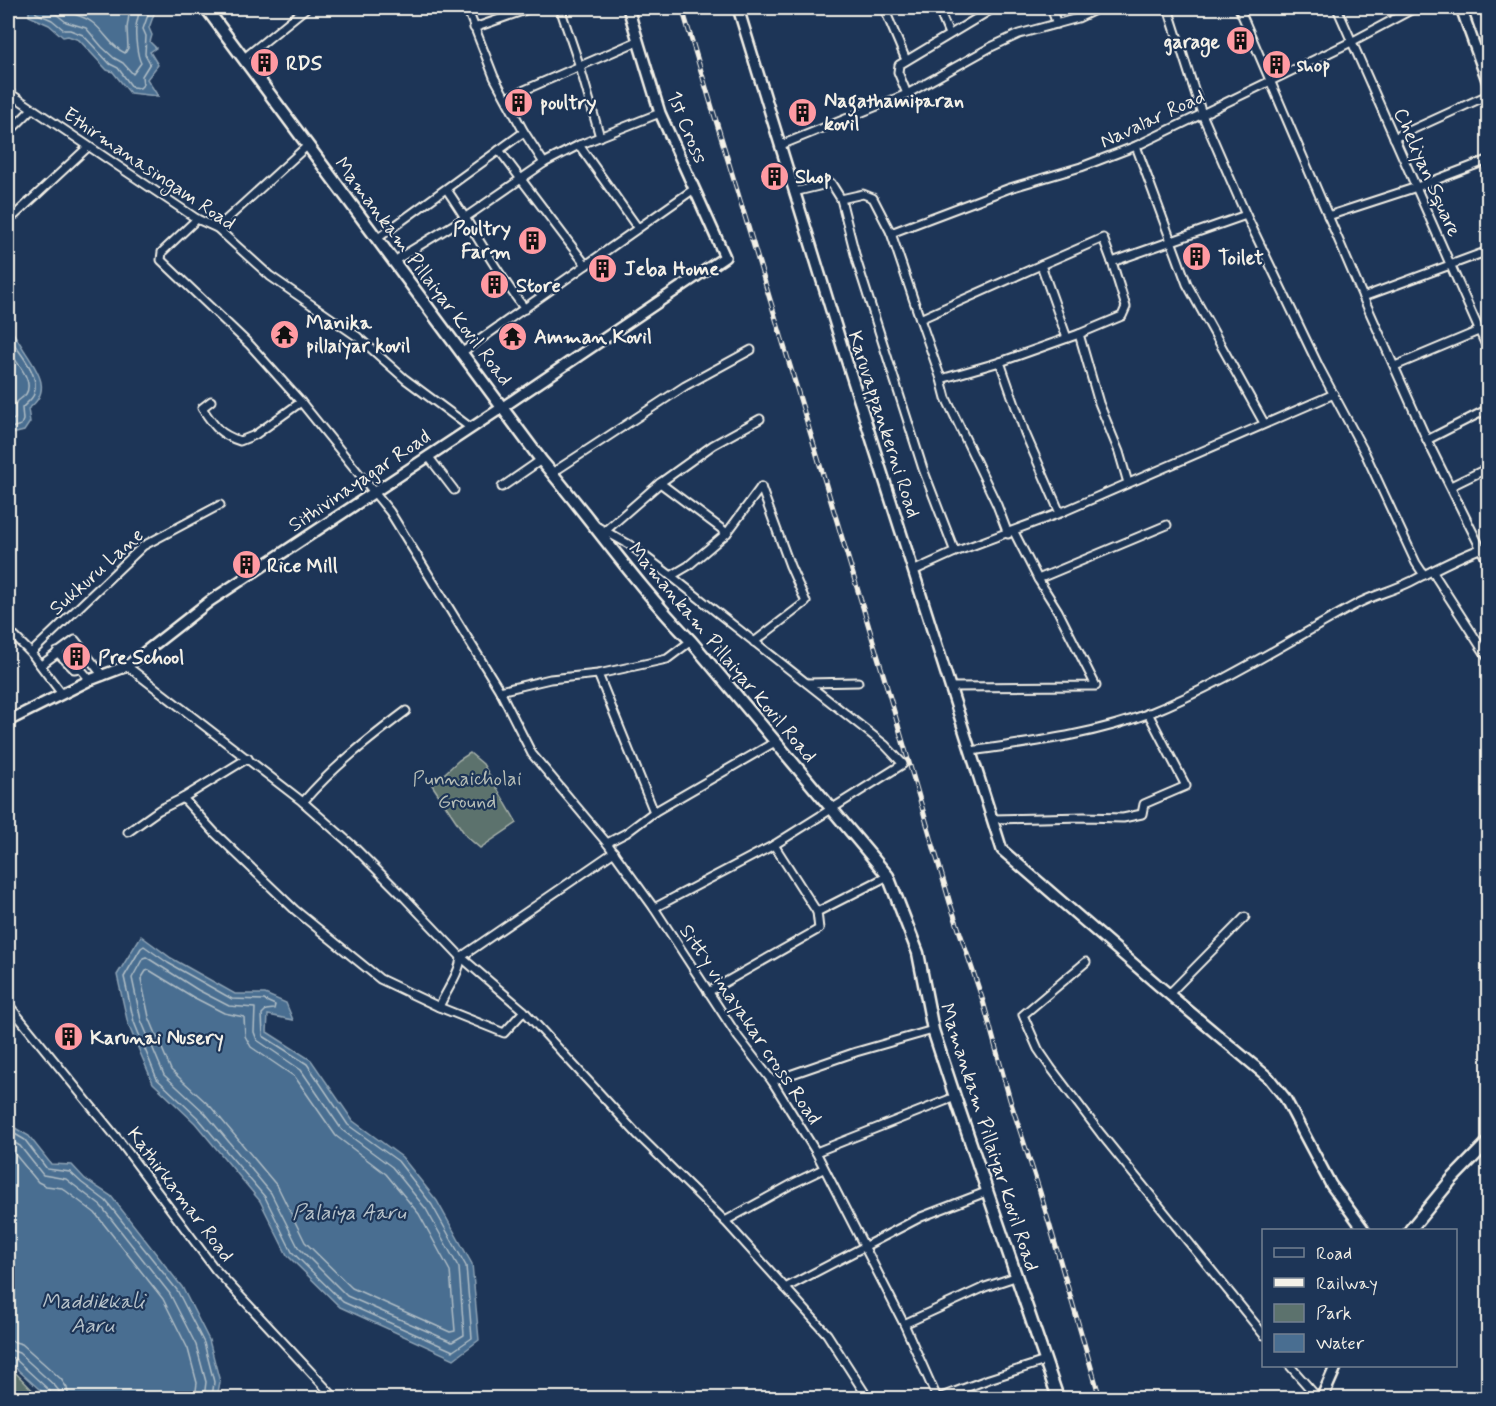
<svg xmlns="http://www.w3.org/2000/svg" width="1496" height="1406" viewBox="0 0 1496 1406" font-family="Mynerve,sans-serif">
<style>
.green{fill:#5c726d;stroke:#a8b2aa;stroke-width:1.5}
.water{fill:#496e91;stroke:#8da2b4;stroke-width:1.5}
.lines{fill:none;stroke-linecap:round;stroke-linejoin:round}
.shore{stroke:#b0bdc5;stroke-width:1.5}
.minor-casing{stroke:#f4f1e8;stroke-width:11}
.tertiary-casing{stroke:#f4f1e8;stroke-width:14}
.secondary-casing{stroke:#f4f1e8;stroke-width:15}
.minor{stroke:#1d3557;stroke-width:7}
.tertiary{stroke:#1d3557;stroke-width:9}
.secondary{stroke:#1d3557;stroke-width:10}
.rail-casing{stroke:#f4f1e8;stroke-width:5}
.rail{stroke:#1d3557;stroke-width:3;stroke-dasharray:9;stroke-linecap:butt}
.labels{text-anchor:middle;stroke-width:4.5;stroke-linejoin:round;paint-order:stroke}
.poi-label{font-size:20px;font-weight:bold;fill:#f4f1e8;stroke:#1d3557;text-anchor:start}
.street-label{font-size:20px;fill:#f4f1e8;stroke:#1d3557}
.park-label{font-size:20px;fill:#b7beb7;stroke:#1d3557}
.water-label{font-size:21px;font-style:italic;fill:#b8c3ca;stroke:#1d3557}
</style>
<rect width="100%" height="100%" fill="#1d3557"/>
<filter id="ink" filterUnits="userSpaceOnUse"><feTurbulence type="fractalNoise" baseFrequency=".0167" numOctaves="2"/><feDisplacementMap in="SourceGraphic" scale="12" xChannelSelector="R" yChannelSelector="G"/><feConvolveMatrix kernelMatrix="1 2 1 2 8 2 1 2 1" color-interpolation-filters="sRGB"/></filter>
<g filter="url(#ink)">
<!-- green -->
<g class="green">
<path d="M470,753L483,764L517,823L480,848L466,836L432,785L459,760Z"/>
<path d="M8,1365L40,1398H8Z"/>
</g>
<!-- water -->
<g class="water">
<path d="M25,8H152L154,14L149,28L152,35L150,42L156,48L150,52L158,65L147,79L158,96L130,93L113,72L107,70L79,40L68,36L63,37L49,25L29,16V10Z"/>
<path d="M8,326C14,333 19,342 24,350C38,371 53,391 28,409L30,422L24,431L8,435Z"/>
<path d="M141,936L171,958L235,994H265L286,1003L293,1020L268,1015L267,1032L311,1060L353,1121L402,1157L437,1201L472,1264L479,1340L454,1359L340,1307L287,1255L260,1201L195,1123L153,1083L128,1024L117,975Z"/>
<path d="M8,1124L29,1136L51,1164L72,1165L85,1179L111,1196L182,1287L209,1340L220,1382L217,1398H49L8,1361Z"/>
</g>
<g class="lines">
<!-- shore -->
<g class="shore">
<path d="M35,8L36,13L52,20L64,30H70L83,35L110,64L118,68L132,87L140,88L143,85L142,76L150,63L145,54L146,36L143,29L148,15L147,8"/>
<path d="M44,8L56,14L66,22L86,28L102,47L114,58L123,63L133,74L141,63C137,56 135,35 136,28C136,20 140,15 139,8"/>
<path d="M63,8C72,16 84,15 93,23C105,32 111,47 125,53L128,48L127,28L130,8"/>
<path d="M8,335C17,351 41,373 34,394C32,400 26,403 22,408L23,420L21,425L8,429"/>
<path d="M8,349C14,360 35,380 26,394C23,398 18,400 15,404V419L8,421"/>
<path d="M144,946L168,963L232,999L264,1000L275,1005L274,1009L266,1010L262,1014L263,1036L307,1064L348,1125L398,1161L432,1205L466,1266L472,1338L453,1351L343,1302L292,1252L265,1197L199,1119L157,1079L134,1022L124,977L141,948Z"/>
<path d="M146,957L198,990L229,1006L255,1008L254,1032L257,1040L301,1070L342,1130L392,1167L426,1209L459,1268L464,1335L452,1342L347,1296L298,1247L271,1193L205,1113L164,1075L141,1020L132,978L143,958Z"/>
<path d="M149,970L193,997L224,1013L244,1017L245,1036L251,1047L295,1077L336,1136L386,1174L419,1214L450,1271L455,1331L450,1332L352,1288L305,1242L278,1187L211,1107L171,1070L149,1017L141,979L146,971Z"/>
<path d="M8,1130L25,1140L47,1169L70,1172L82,1183L106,1201L177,1290L204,1343L214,1382L212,1398"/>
<path d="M8,1139L20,1146L43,1175L66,1179L101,1206L170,1294L196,1345L206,1382L204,1398"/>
<path d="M8,1149L14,1153L38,1182L46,1186L62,1188L95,1213L163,1299L188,1349L197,1383L195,1398"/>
<path d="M8,1340L22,1344L61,1379L67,1388L69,1398"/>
<path d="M8,1349L19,1353L55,1386L59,1391L60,1398"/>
<path d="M8,1357L14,1358L50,1391L52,1398"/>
</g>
<defs>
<g id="minor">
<path d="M467,8L494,77L524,132L544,163"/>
<path d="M560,8L580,67L600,137"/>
<path d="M884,8L906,60"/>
<path d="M938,8L949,34"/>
<path d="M1051,8L1057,24"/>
<path d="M1168,8L1202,114L1246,215L1319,367L1365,453L1416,563L1424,575"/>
<path d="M1239,8L1363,297L1427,440L1488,563"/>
<path d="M1337,8L1488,350"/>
<path d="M474,28L531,8"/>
<path d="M243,59L306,8"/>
<path d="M8,92L197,219L217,228L270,276L358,337L405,379L471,428"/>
<path d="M907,94L898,72L899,65L994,8"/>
<path d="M506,98L638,41"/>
<path d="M8,133L32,109"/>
<path d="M1394,138L1488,95"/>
<path d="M579,145L637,227"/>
<path d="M781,145L907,94L991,47L1019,34L1078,18L1099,8"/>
<path d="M1136,146L1187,284L1264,423"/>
<path d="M499,150L586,265"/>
<path d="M447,190C474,229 495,271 525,309"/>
<path d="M794,192L831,183L841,199L863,194L873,198L891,233L920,319"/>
<path d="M841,199L857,262L923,469L955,552"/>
<path d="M15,215L88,147"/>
<path d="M1328,216L1417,187L1488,160"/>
<path d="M197,219L162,252L161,260L250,345L301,402L390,512L500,691L532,754L607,843L654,908L738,1037L772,1081L816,1152L904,1324L937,1398"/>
<path d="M217,228L307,146"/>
<path d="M891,233L1010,188L1081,167L1136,146L1351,42L1415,8"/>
<path d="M378,238L524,132"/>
<path d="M394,261L466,217L544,163L579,145L660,113"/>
<path d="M1363,297L1488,251"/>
<path d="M1079,334L1122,316L1126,307L1112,262L1246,215"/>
<path d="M1067,338L1041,265L1103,238L1112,262"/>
<path d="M461,353L694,189"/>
<path d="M1000,362L941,379L920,319L1041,265"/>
<path d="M1395,366L1488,327"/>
<path d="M941,379L946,398L997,505L1008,534"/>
<path d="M211,401L202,408C214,426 219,434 240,441L255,435L301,402"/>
<path d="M1427,440L1488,409"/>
<path d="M428,456L454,490"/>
<path d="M552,473L685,386L751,350"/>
<path d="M660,483L727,533"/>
<path d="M1451,486L1488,468"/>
<path d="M502,487L541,460"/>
<path d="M1060,513L1025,433L1000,362L1079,334L1099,403L1119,452L1128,483"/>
<path d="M596,526L630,545L671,576L885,745L903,764L774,845L654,908"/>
<path d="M605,531L660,483L713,445L760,419"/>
<path d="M913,571L955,552L1060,513L1334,394"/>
<path d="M1432,571L1488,658"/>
<path d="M671,576L688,566L727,533L761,487"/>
<path d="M1038,579L1167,525"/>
<path d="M8,630L31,653L62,694"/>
<path d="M754,642L806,602L790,566L761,487"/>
<path d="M57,652L74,669L80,668L90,680"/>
<path d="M31,653L143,546L220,505"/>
<path d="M41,665L75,640L103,676"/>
<path d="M127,666L303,802L353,846L405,898L461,957L524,1011L637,1134L725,1221L827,1334L868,1398"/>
<path d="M598,674L654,812"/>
<path d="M807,683L858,682"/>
<path d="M951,687L1096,686L1058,611L1038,579L1014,532"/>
<path d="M500,691L550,679L598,674L667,659L691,641"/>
<path d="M972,751C1032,742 1093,735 1150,713C1222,684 1287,642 1355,605C1373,595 1392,591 1410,582C1436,569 1461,555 1488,546"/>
<path d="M183,798L215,833L295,910L380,979L439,1007L504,1033L524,1011"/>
<path d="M303,802C333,767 369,739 406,711"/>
<path d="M993,819L1084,817L1123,818L1142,814L1144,804L1186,786L1148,713"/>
<path d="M128,832L159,810L183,798L248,758"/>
<path d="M607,843L626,833L654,812L775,742"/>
<path d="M1487,844L1488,843"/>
<path d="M774,845L817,912"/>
<path d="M1086,962L1023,1015L1038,1049L1051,1068L1101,1134L1264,1335"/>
<path d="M708,992L819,929L817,912L888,876"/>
<path d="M1169,994L1245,917"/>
<path d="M8,1004L121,1143L215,1269L335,1398"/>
<path d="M439,1007C446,991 460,973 461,957L614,852"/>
<path d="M772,1081L856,1052L933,1030"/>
<path d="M816,1152L955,1097"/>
<path d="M725,1221L794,1183L823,1169"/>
<path d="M785,1288L921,1217L986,1192"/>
<path d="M904,1324L985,1287L1015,1277"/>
<path d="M1290,1366L1318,1398"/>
<path d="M939,1398L989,1379L1045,1361"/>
</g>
<g id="tertiary">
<path d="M738,8L846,359L1002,850L1158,985L1269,1078L1285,1098L1331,1185L1364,1230"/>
<path d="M1461,8L1488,83"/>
<path d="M8,721L90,680L127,666L210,601L503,407L725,257L660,113L628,8"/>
</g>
<g id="secondary">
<path d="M206,8L541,460C592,520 636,585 691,641L888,876L918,953L933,1030L955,1097L1058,1398"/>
<path d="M1410,1230L1452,1179L1488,1142"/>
<path d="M1322,1398L1336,1366"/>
</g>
</defs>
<!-- minor casing -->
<use href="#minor" class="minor-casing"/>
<!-- tertiary casing -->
<use href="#tertiary" class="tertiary-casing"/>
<!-- secondary casing -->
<use href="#secondary" class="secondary-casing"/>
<!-- minor -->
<use href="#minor" class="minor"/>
<!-- tertiary -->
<use href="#tertiary" class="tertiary"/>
<!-- secondary -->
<use href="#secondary" class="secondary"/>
<defs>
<path id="rail" d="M682,8L884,677L950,903L983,1001L1010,1100L1040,1192L1100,1398"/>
</defs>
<!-- rail casing -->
<use href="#rail" class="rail-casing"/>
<!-- rail -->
<use href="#rail" class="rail"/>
</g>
</g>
<!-- icons -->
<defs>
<symbol id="building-disc" viewBox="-11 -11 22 22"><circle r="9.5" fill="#ff9aa2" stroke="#1d3557"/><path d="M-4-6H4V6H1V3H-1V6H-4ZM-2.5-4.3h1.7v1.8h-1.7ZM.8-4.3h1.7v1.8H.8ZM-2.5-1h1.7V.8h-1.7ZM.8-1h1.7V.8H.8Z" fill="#111"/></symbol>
<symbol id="temple-disc" viewBox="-11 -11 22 22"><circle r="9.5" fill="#ff9aa2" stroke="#1d3557"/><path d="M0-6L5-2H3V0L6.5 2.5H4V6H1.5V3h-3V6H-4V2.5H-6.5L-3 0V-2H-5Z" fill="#111"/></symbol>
</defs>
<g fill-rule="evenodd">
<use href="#building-disc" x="1224" y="24" width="33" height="33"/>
<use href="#building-disc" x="248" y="46" width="33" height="33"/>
<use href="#building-disc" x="1260" y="48" width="33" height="33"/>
<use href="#building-disc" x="502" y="86" width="33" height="33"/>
<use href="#building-disc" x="786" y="96" width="33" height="33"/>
<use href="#building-disc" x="758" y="160" width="33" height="33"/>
<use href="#building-disc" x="516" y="224" width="33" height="33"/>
<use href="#building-disc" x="1180" y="240" width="33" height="33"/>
<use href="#building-disc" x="586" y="252" width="33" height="33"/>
<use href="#building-disc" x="478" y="268" width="33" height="33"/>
<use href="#temple-disc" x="268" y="318" width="33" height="33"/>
<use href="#temple-disc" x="496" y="320" width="33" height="33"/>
<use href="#building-disc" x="230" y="548" width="33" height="33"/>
<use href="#building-disc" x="60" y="640" width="33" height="33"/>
<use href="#building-disc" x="52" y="1020" width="33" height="33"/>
</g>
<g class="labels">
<!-- poi labels -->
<g class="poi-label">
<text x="1220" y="48" text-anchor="end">garage</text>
<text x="286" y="70">RDS</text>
<text x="1297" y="71">shop</text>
<text x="824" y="107">Nagathamiparan<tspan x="824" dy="23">kovil</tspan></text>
<text x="540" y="109">poultry</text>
<text x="795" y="183">Shop</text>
<text x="511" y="235" text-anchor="end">Poultry<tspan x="511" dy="23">Farm</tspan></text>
<text x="1218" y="264">Toilet</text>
<text x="624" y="275">Jeba Home</text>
<text x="516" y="292">Store</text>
<text x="306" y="329">Manika<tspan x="306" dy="23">pillaiyar kovil</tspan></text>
<text x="534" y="343">Amman Kovil</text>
<text x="267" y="572">Rice Mill</text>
<text x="98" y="664">Pre School</text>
<text x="90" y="1044">Karunai Nusery</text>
</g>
<!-- street labels -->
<g class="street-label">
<text transform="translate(1152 118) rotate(-25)" y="7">Navalar Road</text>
<text transform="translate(688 127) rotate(68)" y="7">1st Cross</text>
<text transform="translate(150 168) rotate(34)" y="7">Ethirmanasingam Road</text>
<text transform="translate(1428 172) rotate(66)" y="7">Cheliyan Square</text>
<text transform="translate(424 271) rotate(53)" y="7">Mamankam Pillaiyar Kovil Road</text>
<text transform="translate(885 424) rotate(72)" y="7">Karuvappankerni Road</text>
<text transform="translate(359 480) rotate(-34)" y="7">Sithivinayagar Road</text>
<text transform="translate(96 571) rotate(-42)" y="7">Sukkuru Lane</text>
<text transform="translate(723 652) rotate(50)" y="7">Mamankam Pillaiyar Kovil Road</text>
<text transform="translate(751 1024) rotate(56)" y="7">Sitty vinayakar cross Road</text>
<text transform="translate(990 1137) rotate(72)" y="7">Mamankam Pillaiyar Kovil Road</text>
<text transform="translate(181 1194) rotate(53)" y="7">Kathirkamar Road</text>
</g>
<!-- park labels -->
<g class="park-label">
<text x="467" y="785">Punnaicholai<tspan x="467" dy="23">Ground</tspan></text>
</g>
<!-- water labels -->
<g class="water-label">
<text x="349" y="1219">Palaiya Aaru</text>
<text x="93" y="1308">Maddikkali<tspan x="93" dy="24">Aaru</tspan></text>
</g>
</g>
<!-- margin -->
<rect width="1496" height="1406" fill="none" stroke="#1d3557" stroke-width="30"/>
<rect x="15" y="15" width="1466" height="1376" fill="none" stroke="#f4f1e8" stroke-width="2" filter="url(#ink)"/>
<!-- legend -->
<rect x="1262" y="1229" width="195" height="138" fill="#1d3557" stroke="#738091" stroke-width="1.5"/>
<rect x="1274" y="1248" width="30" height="9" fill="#1d3557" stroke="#738091" stroke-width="1.5"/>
<text x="1316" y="1259" font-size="18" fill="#f4f1e8">Road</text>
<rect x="1274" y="1278" width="30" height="9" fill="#f4f1e8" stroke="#738091" stroke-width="1.5"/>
<text x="1316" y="1289" font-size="18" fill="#f4f1e8">Railway</text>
<rect x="1274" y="1304" width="30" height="18" fill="#5c726d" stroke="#738091" stroke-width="1.5"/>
<text x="1316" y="1319" font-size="18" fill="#f4f1e8">Park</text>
<rect x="1274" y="1334" width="30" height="18" fill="#496e91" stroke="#738091" stroke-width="1.5"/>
<text x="1316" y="1349" font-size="18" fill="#f4f1e8">Water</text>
</svg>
